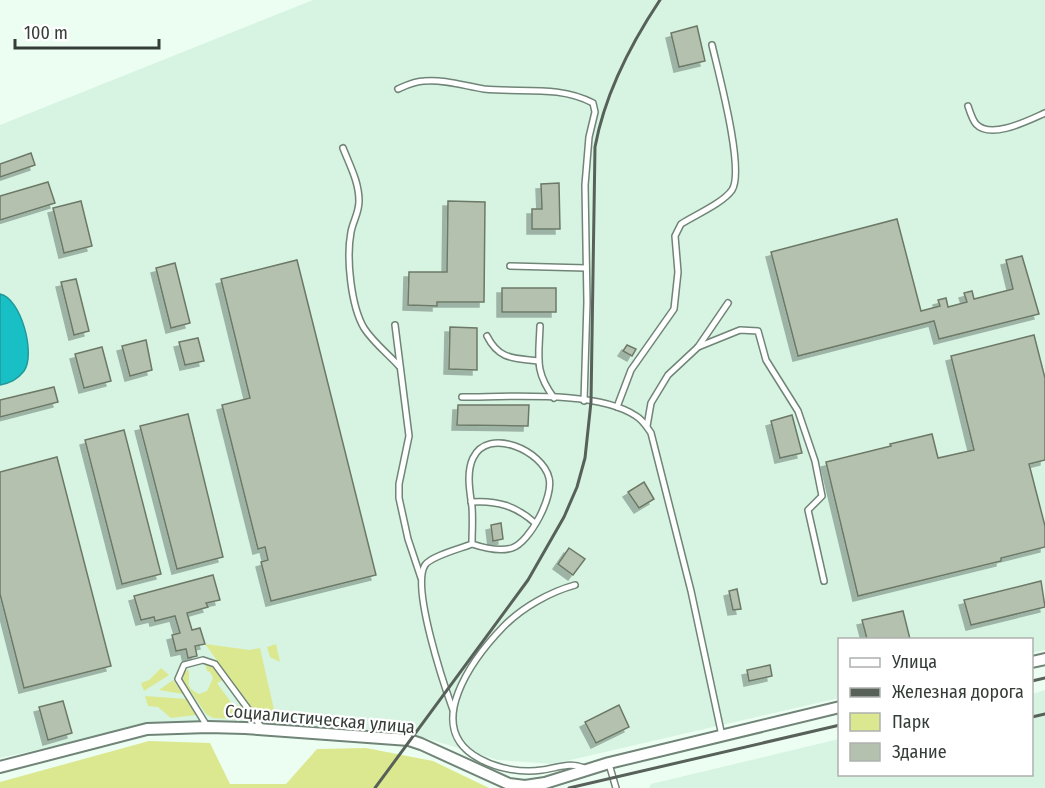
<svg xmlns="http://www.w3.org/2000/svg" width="1045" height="788" viewBox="0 0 1045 788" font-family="'Fira Sans Condensed',sans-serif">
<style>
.built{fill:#d6f4e1}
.green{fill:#dbe88f}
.water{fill:#18c0c5;stroke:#21999b;stroke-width:1.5}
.building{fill:#b3c1ae;stroke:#6d7967;stroke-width:1.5;filter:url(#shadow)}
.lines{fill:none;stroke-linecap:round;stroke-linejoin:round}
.service-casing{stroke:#708477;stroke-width:8}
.minor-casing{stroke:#708477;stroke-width:14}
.service{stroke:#fff;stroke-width:5}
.minor{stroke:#fff;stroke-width:10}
.rail{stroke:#57615a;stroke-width:3}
.labels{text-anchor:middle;stroke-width:4.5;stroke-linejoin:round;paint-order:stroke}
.street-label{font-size:18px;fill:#353d38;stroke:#fff}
</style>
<defs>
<filter id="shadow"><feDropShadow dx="-5" dy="5" stdDeviation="0" flood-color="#0004"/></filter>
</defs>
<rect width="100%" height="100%" fill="#ecfef2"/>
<!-- built -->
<g class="built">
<path d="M313,0H1045V650L1032,653V640H840L839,698L553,764L498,760L415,735L221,722L149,725L0,758V125Z"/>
<path d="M1045,690V788H649L651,784L839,739L840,774H1032V694Z"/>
</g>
<!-- green -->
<g class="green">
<path d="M205,644L250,650L260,648L277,723L264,722L261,720Z"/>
<path d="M276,644L280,662L270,657L267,647Z"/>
<path d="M205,664L214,668L223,680L217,683L233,705L242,706L251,719L250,720L213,718L206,714L183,680L184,673L188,669C192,680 182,686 199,694L207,691L213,678L210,672L207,671Z"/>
<path d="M161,668L169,675L144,691L141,683L149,680Z"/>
<path d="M173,680L183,694L159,690Z"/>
<path d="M145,696L186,699L196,715L171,718L158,707L148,706Z"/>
<path d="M149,741L210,743L230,784H286L317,749L366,748L433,761L489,788H0V782Z"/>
</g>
<!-- water -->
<path class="water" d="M0,294C21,298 36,354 24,371C17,380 10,383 0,385Z"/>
<!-- building -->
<g class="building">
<path d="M697,26L705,61L679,67L671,33Z"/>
<path d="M31,153L35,165L0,177V164Z"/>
<path d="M48,182L55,203L0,220V196Z"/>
<path d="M559,183L560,229H532V209H542L541,184Z"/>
<path d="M81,201L92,246L64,253L53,208Z"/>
<path d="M448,201L485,202L484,302H437V306L408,305L409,272H447Z"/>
<path d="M897,219L921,311L940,306L938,300L946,298L948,307L967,302L964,293L972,291L974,299L1013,289L1006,260L1022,256L1039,314L939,339L934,321L798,356L771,252Z"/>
<path d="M297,260L376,575L271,601L261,562L268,560L265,547L258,549L222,405L250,398L221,279Z"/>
<path d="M175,263L190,323L171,328L156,268Z"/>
<path d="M76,279L89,331L74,335L61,282Z"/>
<rect x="502" y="288" width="54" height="24"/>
<path d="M450,327L477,328V370L449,369Z"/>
<path d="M1034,335L1045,378V460L1029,464L1045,526V547L1001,558V561L858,596L826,462L891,446L890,444L932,434L938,458L974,450L951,356Z"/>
<path d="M198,338L204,361L185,365L179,342Z"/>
<path d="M146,340L152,370L130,376L122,346Z"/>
<path d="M627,345L636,349L632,356L623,351Z"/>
<path d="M102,347L111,381L84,388L75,354Z"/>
<path d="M54,387L58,402L0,417V400Z"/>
<path d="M458,405H529L528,426L457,425Z"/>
<path d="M188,414L223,557L177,569L140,426Z"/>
<path d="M792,415L802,453L780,458L771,421Z"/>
<path d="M124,430L161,574L122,584L85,440Z"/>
<path d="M57,457L111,666L24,688L0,594V472Z"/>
<path d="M644,482L654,499L639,508L628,492Z"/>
<path d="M501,523L503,539L493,541L491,525Z"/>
<path d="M569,548L585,559L573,575L558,564Z"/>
<path d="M213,575L220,600L206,603L208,607L187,613L192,630L200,628L205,644L195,646L197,656L188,658L186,649L176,651L172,635L180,633L175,616L155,621L154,617L141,620L134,596Z"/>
<path d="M1041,581L1045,607L971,625L964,600Z"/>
<path d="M737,589L741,609L733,610L729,591Z"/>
<path d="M903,611L910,639H867L862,620Z"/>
<path d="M770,665L772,676L749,681L747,670Z"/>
<path d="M63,701L72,733L48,740L39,707Z"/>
<path d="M619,705L629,727L596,743L585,722Z"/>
</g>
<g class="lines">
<defs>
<g id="service">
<path d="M398,89C407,85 415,81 424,81C444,79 465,86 484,89C521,93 559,85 593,103L595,112L589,137L585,185L587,302L584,401"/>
<path d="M968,106C970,112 972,119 976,124C991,140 1029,120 1045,113"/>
<path d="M343,148C350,166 359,182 359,201C359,213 353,221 351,232C346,258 351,306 364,328C373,342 388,354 399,366"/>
<path d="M510,266L586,268"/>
<path d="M395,325L409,436L399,484V498L408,539L421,578"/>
<path d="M540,326C539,358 534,371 554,398"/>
<path d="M487,336C499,360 514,358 538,361"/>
<path d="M698,347L740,330L758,331L766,360L798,411L815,461L822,496L808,510L824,581"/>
<path d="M462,397C508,397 598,390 636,416C643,420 647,427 651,433L691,591L722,736"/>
<path d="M617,407L631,370L674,309L678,272L675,236L681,224C695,215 723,203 732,190C745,170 718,71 712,45"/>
<path d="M647,426L651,403L668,375L698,347L728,303"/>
<path d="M471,502C497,500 516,506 535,523"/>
<path d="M575,585C550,592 523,607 504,626C474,657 420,728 480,759C498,769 522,773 542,770C558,768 571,761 586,769"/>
<path d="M453,710C444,685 411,587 425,565C431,556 462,548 472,544C472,532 473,520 472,507C470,492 466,473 473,458C488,426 543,451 549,478C554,496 530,542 512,548C499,552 484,548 472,544"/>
<path d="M207,726L178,679L184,665L203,660L215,664L262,728"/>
<path d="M609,764L616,788"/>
</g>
<g id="minor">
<path d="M1032,662L1045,659"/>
<path d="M0,767L147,729L208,727L245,728L409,740L421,744L509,784L525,786L545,783L609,763L840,707"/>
</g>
</defs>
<!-- service casing -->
<use href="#service" class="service-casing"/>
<!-- minor casing -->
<use href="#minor" class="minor-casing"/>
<!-- service -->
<use href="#service" class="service"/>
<!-- minor -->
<use href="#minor" class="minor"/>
<!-- rail -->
<g class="rail">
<path d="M1032,681L1045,678"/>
<path d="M1032,717L1045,714"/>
<path d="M375,788L528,580L564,517L577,487L585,458L591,402L595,147C605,93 630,45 660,0"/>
<path d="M569,788L840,725"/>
</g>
</g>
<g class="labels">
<!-- street labels -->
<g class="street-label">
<text transform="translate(320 719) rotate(5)" y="6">Социалистическая улица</text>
</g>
</g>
<!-- legend -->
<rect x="838" y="638" width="195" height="138" fill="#ffffff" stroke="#aeb1af" stroke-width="1.5"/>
<rect x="850" y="658" width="30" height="9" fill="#ffffff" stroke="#aeb1af" stroke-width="1.5"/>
<text x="892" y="668" font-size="18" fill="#353d38">Улица</text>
<rect x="850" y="688" width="30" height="9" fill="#57615a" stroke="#aeb1af" stroke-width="1.5"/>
<text x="892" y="698" font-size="18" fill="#353d38">Железная дорога</text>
<rect x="850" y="713" width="30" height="18" fill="#dbe88f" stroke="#aeb1af" stroke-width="1.5"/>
<text x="892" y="728" font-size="18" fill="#353d38">Парк</text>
<rect x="850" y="743" width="30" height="18" fill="#b3c1ae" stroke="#aeb1af" stroke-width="1.5"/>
<text x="892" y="758" font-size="18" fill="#353d38">Здание</text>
<!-- scale -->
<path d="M15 39v9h144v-9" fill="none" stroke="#353d38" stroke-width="3"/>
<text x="24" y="39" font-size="18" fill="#353d38" stroke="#ffffff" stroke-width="4.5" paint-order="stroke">100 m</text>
</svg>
